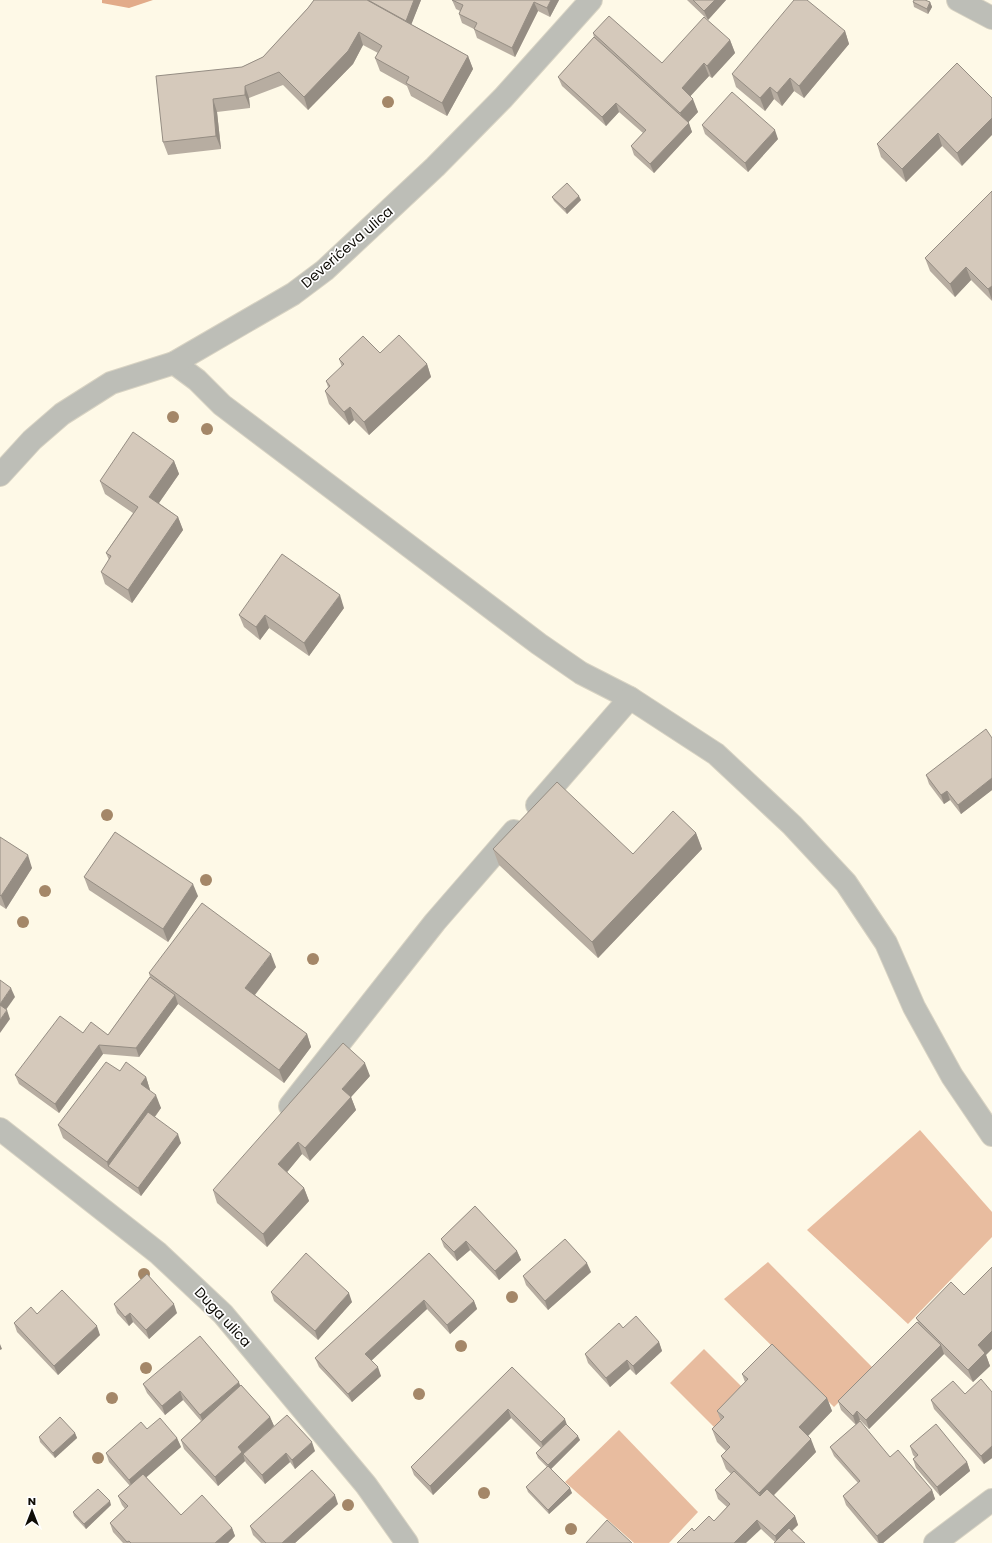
<svg xmlns="http://www.w3.org/2000/svg" width="992" height="1543" viewBox="0 0 992 1543" font-family="Poppins,sans-serif">
<style>
.green{fill:#e8bc9f}
.forest{fill:#e2ab89}
.lines{fill:none;stroke-linecap:round;stroke-linejoin:round}
.minor-casing{stroke:#d8d3c3;stroke-width:24}
.minor{stroke:#bdbeb7;stroke-width:22}
.tree{fill:#a48768}
.wall{fill:#b7ada1}
.shaded-wall{fill:#958d83}
.building{fill:#d5c9bb;stroke:#958d83}
.labels{text-anchor:middle;stroke-width:3.5;stroke-linejoin:round;paint-order:stroke}
.street-label{font-size:14px;fill:#0f0d07;stroke:#fff}
</style>
<rect width="100%" height="100%" fill="#fef9e7"/>
<!-- green -->
<g class="green">
<path d="M920,1130L992,1212V1237L908,1324L807,1230Z"/>
<path d="M768,1262L873,1368L834,1407L724,1299Z"/>
<path d="M704,1349L748,1393L714,1427L670,1383Z"/>
<path d="M619,1430L698,1512L669,1543H634L565,1482Z"/>
</g>
<!-- forest -->
<path class="forest" d="M102,0H153L129,8L102,3Z"/>
<g class="lines">
<defs>
<g id="minor">
<path d="M958,0L992,18"/>
<path d="M174,363L197,380L222,405L539,644L581,673L630,698L716,754L792,825L846,883L886,943L914,1007L952,1076L992,1135"/>
<path d="M0,475L32,440L62,414L111,383L174,363L293,294L325,270L435,167L503,98L591,0"/>
<path d="M537,805L630,698"/>
<path d="M290,1106L435,922L514,831"/>
<path d="M0,1129L158,1253L223,1314L366,1485L407,1543"/>
<path d="M935,1543L992,1500"/>
</g>
</defs>
<!-- minor casing -->
<use href="#minor" class="minor-casing"/>
<!-- minor -->
<use href="#minor" class="minor"/>
</g>
<!-- trees -->
<g class="tree">
<circle cx="388" cy="102" r="6"/>
<circle cx="173" cy="417" r="6"/>
<circle cx="207" cy="429" r="6"/>
<circle cx="107" cy="815" r="6"/>
<circle cx="206" cy="880" r="6"/>
<circle cx="45" cy="891" r="6"/>
<circle cx="23" cy="922" r="6"/>
<circle cx="313" cy="959" r="6"/>
<circle cx="144" cy="1274" r="6"/>
<circle cx="512" cy="1297" r="6"/>
<circle cx="461" cy="1346" r="6"/>
<circle cx="146" cy="1368" r="6"/>
<circle cx="419" cy="1394" r="6"/>
<circle cx="112" cy="1398" r="6"/>
<circle cx="98" cy="1458" r="6"/>
<circle cx="484" cy="1493" r="6"/>
<circle cx="348" cy="1505" r="6"/>
<circle cx="571" cy="1529" r="6"/>
</g>
<!-- wall -->
<g class="wall">
<path d="M314,0H421L411,24L468,56L473,69L447,116L411,96L407,86L380,71L375,58L378,53L363,45L353,64L308,110L283,85L249,98L250,108L217,112L221,149L168,155L163,142L242,67L263,57L308,8Z"/>
<path d="M452,0H559L550,17L538,11L515,57L477,38L474,29L462,23L459,14L460,11L456,9Z"/>
<path d="M687,0H726L708,20Z"/>
<path d="M913,2H930L932,7L928,14L914,7Z"/>
<path d="M845,31L849,44L804,98L794,91L782,106L774,99L765,111L736,87L732,74Z"/>
<path d="M593,33L662,63L730,40L735,53L712,78L709,76L690,96L698,112L688,122L692,132L654,173L634,155L631,146L643,133L619,112L606,126L562,86L558,77L594,37Z"/>
<path d="M957,63L962,166L942,146L906,182L881,157L877,144Z"/>
<path d="M702,125L778,139L748,172L705,134Z"/>
<path d="M992,191V301L971,280L955,297L930,271L925,258Z"/>
<path d="M552,197L581,200L567,214L554,201Z"/>
<path d="M380,353L427,364L431,377L369,435L354,420L349,425L329,404L325,391L328,387L326,381L342,367L339,359Z"/>
<path d="M174,461L179,474L159,503L178,517L183,530L132,603L105,584L101,572L109,560L106,553L133,513L105,494L100,481Z"/>
<path d="M344,608L309,656L269,628L260,640L244,627L239,615Z"/>
<path d="M992,738V790L961,814L950,800L944,804L929,784L926,775Z"/>
<path d="M696,833L702,849L598,958L499,865L493,849L633,854Z"/>
<path d="M0,837L32,868L6,909L0,905Z"/>
<path d="M84,877L198,896L168,942L89,890Z"/>
<path d="M276,967L255,995L307,1034L311,1047L284,1083L178,1004L139,1057L103,1054L59,1113L19,1084L15,1075L108,1035L150,977L149,973Z"/>
<path d="M120,1071L146,1077L150,1090V1091L161,1108L155,1117L181,1143L141,1196L63,1138L58,1125Z"/>
<path d="M370,1076L351,1097L356,1110L310,1161L302,1154L287,1172L304,1188L309,1201L267,1247L217,1203L213,1190Z"/>
<path d="M475,1206L517,1251L521,1260L499,1280L470,1250L457,1261L444,1247L441,1239Z"/>
<path d="M429,1253L474,1301L477,1309L450,1334L427,1309L371,1360L381,1376L352,1402L319,1367L315,1358Z"/>
<path d="M591,1272L548,1310L526,1285L523,1276Z"/>
<path d="M271,1292L352,1302L318,1340L274,1301Z"/>
<path d="M114,1304L177,1313L149,1339L133,1322L129,1326L117,1313Z"/>
<path d="M37,1314L100,1335L58,1375L17,1332L14,1323Z"/>
<path d="M916,1318L986,1355L990,1366L973,1382L944,1354L869,1429L860,1420L857,1424L890,1457L932,1490L935,1499L883,1543H878L846,1505L843,1496L858,1483L834,1456L830,1447L856,1425L841,1410L838,1401L918,1322Z"/>
<path d="M623,1328L659,1342L662,1351L636,1375L630,1369L610,1387L588,1363L585,1354Z"/>
<path d="M512,1367L566,1424L580,1440L551,1469L572,1493L549,1514L528,1492L526,1487L547,1467L538,1458L536,1453L541,1448L511,1418L433,1495L414,1475L411,1467Z"/>
<path d="M742,1374L827,1398L832,1411L808,1436L816,1452L774,1495L795,1516L798,1525L775,1542L761,1529L694,1531L714,1521L727,1507L718,1499L715,1490L731,1474L726,1469L721,1456L726,1451L717,1442L712,1429L721,1421L717,1411L745,1382Z"/>
<path d="M143,1384L240,1385L270,1417L274,1426L247,1451H315L295,1469L290,1462L265,1484L246,1463L245,1461L218,1486L184,1449L181,1440L201,1421L183,1400L165,1415L147,1393Z"/>
<path d="M992,1392V1458L984,1464L934,1409L931,1400L965,1394Z"/>
<path d="M147,1429L177,1438L181,1447L146,1477L181,1515L232,1528L235,1536L228,1543H123L113,1532L110,1523L125,1509L122,1505L118,1496L130,1486L109,1462L106,1453Z"/>
<path d="M75,1433L77,1438L55,1458L40,1442L39,1437Z"/>
<path d="M910,1446L967,1462L970,1471L940,1496L916,1468L913,1459L915,1457L913,1455Z"/>
<path d="M338,1504L295,1543H261L253,1535L250,1526Z"/>
<path d="M111,1505L86,1529L74,1516L73,1512Z"/>
</g>
<!-- shaded-wall -->
<g class="shaded-wall">
<path d="M414,0H421L408,33L404,24Z"/>
<path d="M551,0H559L550,17L547,8Z"/>
<path d="M715,0H726L708,20L704,11Z"/>
<path d="M534,2L538,11L515,57L512,48Z"/>
<path d="M930,2L932,7L928,14L927,9Z"/>
<path d="M845,31L849,44L804,98L799,86Z"/>
<path d="M359,32L363,45L353,64L308,110L304,97Z"/>
<path d="M730,40L735,53L712,78L707,66Z"/>
<path d="M468,56L473,69L447,116L442,103Z"/>
<path d="M704,63L709,76L686,101L682,88Z"/>
<path d="M790,78L794,91L782,106L777,93Z"/>
<path d="M245,86L249,98L250,108L245,95Z"/>
<path d="M770,87L774,99L765,111L760,98Z"/>
<path d="M213,99L217,112L221,149L216,136Z"/>
<path d="M693,99L698,112L685,126L680,113Z"/>
<path d="M616,103L619,112L606,126L602,117Z"/>
<path d="M992,118V135L962,166L957,153Z"/>
<path d="M689,123L692,132L654,173L650,164Z"/>
<path d="M775,130L778,139L748,172L745,163Z"/>
<path d="M938,133L942,146L906,182L902,169Z"/>
<path d="M579,196L581,200L567,214L565,209Z"/>
<path d="M966,267L971,280L955,297L950,284Z"/>
<path d="M992,286V300L988,289Z"/>
<path d="M427,364L431,377L369,435L364,422Z"/>
<path d="M350,407L354,420L349,425L344,412Z"/>
<path d="M174,461L179,474L154,510L149,497Z"/>
<path d="M178,517L183,530L132,603L128,590Z"/>
<path d="M340,595L344,608L309,656L304,643Z"/>
<path d="M265,615L269,628L260,640L256,627Z"/>
<path d="M992,778V790L961,814L958,805Z"/>
<path d="M947,791L950,800L944,804L941,795Z"/>
<path d="M696,833L702,849L598,958L592,942Z"/>
<path d="M28,855L32,868L6,909L1,896Z"/>
<path d="M193,884L198,896L168,942L163,929Z"/>
<path d="M271,954L276,967L250,1001L245,988Z"/>
<path d="M11,988L15,997L3,1014L0,1006V1004Z"/>
<path d="M175,995L178,1004L139,1057L136,1048Z"/>
<path d="M7,1010L10,1019L0,1033V1020Z"/>
<path d="M307,1034L311,1047L284,1083L279,1070Z"/>
<path d="M99,1045L103,1054L59,1113L55,1104Z"/>
<path d="M365,1063L370,1076L351,1097L356,1110L310,1161L305,1148L342,1089Z"/>
<path d="M146,1077L150,1090L146,1097L141,1084Z"/>
<path d="M156,1095L161,1108L115,1170L108,1166L107,1162Z"/>
<path d="M178,1134L181,1143L141,1196L138,1188Z"/>
<path d="M298,1142L302,1154L283,1177L278,1164Z"/>
<path d="M304,1188L309,1201L267,1247L263,1234Z"/>
<path d="M466,1241L470,1250L457,1261L454,1252Z"/>
<path d="M517,1251L521,1260L499,1280L495,1271Z"/>
<path d="M587,1263L591,1272L548,1310L545,1301Z"/>
<path d="M349,1293L352,1302L318,1340L315,1331Z"/>
<path d="M424,1300L427,1309L369,1363L365,1354Z"/>
<path d="M474,1301L477,1309L450,1334L447,1325Z"/>
<path d="M174,1304L177,1313L149,1339L146,1330Z"/>
<path d="M130,1313L133,1322L129,1326L125,1317Z"/>
<path d="M97,1326L100,1335L58,1375L54,1366Z"/>
<path d="M992,1331V1349L986,1355L990,1366L973,1382L968,1370L978,1345Z"/>
<path d="M659,1342L662,1351L636,1375L633,1366Z"/>
<path d="M0,1344L2,1349L0,1350Z"/>
<path d="M941,1345L944,1354L869,1429L866,1420Z"/>
<path d="M627,1360L630,1369L610,1387L606,1378Z"/>
<path d="M378,1367L381,1376L352,1402L348,1394Z"/>
<path d="M239,1382L242,1391L204,1424L200,1415Z"/>
<path d="M180,1391L183,1400L165,1415L162,1406Z"/>
<path d="M827,1398L832,1411L804,1440L799,1427Z"/>
<path d="M508,1409L511,1418L433,1495L430,1486Z"/>
<path d="M857,1411L860,1420L856,1425L853,1416Z"/>
<path d="M270,1417L274,1426L243,1454L245,1461L218,1486L215,1477L238,1447Z"/>
<path d="M565,1419L568,1428L545,1451L541,1442Z"/>
<path d="M75,1433L77,1438L55,1458L53,1453Z"/>
<path d="M578,1436L580,1440L550,1470L548,1465Z"/>
<path d="M177,1438L181,1447L133,1489L129,1480Z"/>
<path d="M811,1439L816,1452L764,1505L759,1493Z"/>
<path d="M312,1442L315,1451L295,1469L292,1460Z"/>
<path d="M992,1446V1458L984,1464L981,1456Z"/>
<path d="M286,1453L290,1462L265,1484L262,1475Z"/>
<path d="M967,1462L970,1471L940,1496L937,1487Z"/>
<path d="M570,1488L572,1493L549,1514L548,1510Z"/>
<path d="M932,1490L935,1499L883,1543H879L877,1536Z"/>
<path d="M335,1495L338,1504L295,1543H282Z"/>
<path d="M110,1501L111,1505L86,1529L84,1524Z"/>
<path d="M795,1516L798,1525L780,1543H777L775,1536Z"/>
<path d="M757,1520L761,1529L746,1543H734Z"/>
<path d="M232,1528L235,1536L228,1543H215Z"/>
</g>
<!-- building -->
<g class="building">
<path d="M314,0H367L468,56L442,103L406,83L409,77L375,58L382,46L359,32L348,51L304,97L279,72L245,86V95L213,99L216,136L163,142L156,76L242,67L263,57L308,8Z"/>
<path d="M368,0H414L406,21Z"/>
<path d="M452,0H551L547,8L534,2L512,48L474,29L477,23L459,14L463,5Z"/>
<path d="M693,0H715L704,11Z"/>
<path d="M794,0H807L845,31L799,86L790,78L777,93L770,87L760,98L732,74Z"/>
<path d="M914,0H925L930,2L927,9L913,2Z"/>
<path d="M609,16L662,63L704,17L730,40L707,66L704,63L682,88L693,99L680,113L593,33Z"/>
<path d="M594,37L689,123L650,164L631,146L646,130L616,103L602,117L558,77Z"/>
<path d="M957,63L992,98V118L957,153L938,133L902,169L877,144Z"/>
<path d="M732,92L775,130L745,163L702,125Z"/>
<path d="M567,183L579,196L565,209L552,197Z"/>
<path d="M992,191V286L988,289L966,267L950,284L925,258Z"/>
<path d="M399,335L427,364L364,422L350,407L344,412L325,391L330,386L326,381L344,364L339,359L363,336L380,353Z"/>
<path d="M133,432L174,461L149,497L178,517L128,590L101,572L111,556L106,553L138,507L100,481Z"/>
<path d="M282,554L340,595L304,643L265,615L256,627L239,615Z"/>
<path d="M986,729L992,738V778L958,805L947,791L941,795L926,775Z"/>
<path d="M557,782L633,854L673,811L696,833L592,942L493,849Z"/>
<path d="M115,832L193,884L163,929L84,877Z"/>
<path d="M0,837L28,855L1,896L0,895Z"/>
<path d="M202,903L271,954L245,988L307,1034L279,1070L149,973Z"/>
<path d="M150,977L175,995L136,1048L99,1045L55,1104L15,1075L60,1016L83,1033L91,1022L108,1035Z"/>
<path d="M0,980L11,988L0,1004Z"/>
<path d="M0,1005L7,1010L0,1020Z"/>
<path d="M343,1043L365,1063L342,1089L351,1097L305,1148L298,1142L278,1164L304,1188L263,1234L213,1190Z"/>
<path d="M106,1062L120,1071L126,1062L146,1077L141,1084L156,1095L107,1162L58,1125Z"/>
<path d="M148,1112L178,1134L138,1188L108,1166Z"/>
<path d="M475,1206L517,1251L495,1271L466,1241L454,1252L441,1239Z"/>
<path d="M565,1239L587,1263L545,1301L523,1276Z"/>
<path d="M306,1253L349,1293L315,1331L271,1292Z"/>
<path d="M429,1253L474,1301L447,1325L424,1300L365,1354L378,1367L348,1394L315,1358Z"/>
<path d="M992,1267V1331L978,1345L985,1353L968,1370L916,1318L951,1282L964,1295Z"/>
<path d="M147,1274L174,1304L146,1330L130,1313L125,1317L114,1304Z"/>
<path d="M62,1290L97,1326L54,1366L14,1323L31,1307L37,1314Z"/>
<path d="M636,1316L659,1342L633,1366L627,1360L606,1378L585,1354L619,1323L623,1328Z"/>
<path d="M917,1322L941,1345L866,1420L857,1411L853,1416L838,1401Z"/>
<path d="M200,1336L239,1382L200,1415L180,1391L162,1406L143,1384Z"/>
<path d="M772,1344L827,1398L799,1427L811,1439L759,1493L721,1456L730,1447L712,1429L724,1417L717,1411L748,1379L742,1374Z"/>
<path d="M512,1367L565,1419L541,1442L508,1409L430,1486L411,1467Z"/>
<path d="M981,1379L992,1392V1446L981,1456L931,1400L953,1381L965,1394Z"/>
<path d="M241,1385L270,1417L238,1447L242,1452L215,1477L181,1440Z"/>
<path d="M287,1415L312,1442L292,1460L286,1453L262,1475L243,1454Z"/>
<path d="M60,1417L75,1433L53,1453L39,1437Z"/>
<path d="M160,1418L177,1438L129,1480L106,1453L141,1422L147,1429Z"/>
<path d="M860,1421L890,1457L898,1450L932,1490L877,1536L843,1496L860,1481L830,1447Z"/>
<path d="M566,1424L578,1436L548,1465L536,1453Z"/>
<path d="M936,1424L967,1462L937,1487L913,1459L918,1455L910,1446Z"/>
<path d="M548,1466L570,1488L548,1510L526,1487Z"/>
<path d="M312,1470L335,1495L282,1543H266L250,1526Z"/>
<path d="M734,1471L760,1496L767,1489L795,1516L775,1536L757,1520L734,1543H677L692,1528L694,1531L709,1516L714,1521L730,1504L715,1490Z"/>
<path d="M143,1474L181,1515L202,1495L232,1528L215,1543H131L129,1541L127,1542L110,1523L128,1506L118,1496Z"/>
<path d="M98,1489L110,1501L84,1524L73,1512Z"/>
<path d="M607,1520L632,1543H586Z"/>
<path d="M789,1528L805,1543H774Z"/>
</g>
<g class="labels">
<!-- street labels -->
<g class="street-label">
<text transform="translate(347 247) rotate(-41)" y="5">Deverićeva ulica</text>
<text transform="translate(223 1317) rotate(47)" y="5">Duga ulica</text>
</g>
</g>
<!-- north arrow -->
<g transform="translate(32 1511)" stroke="#ffffff" stroke-width="3" paint-order="stroke">
<path d="M0-3L7 15L0 10L-7 15Z" fill="#0f0d07"/>
<text y="-6" font-size="11" font-weight="bold" text-anchor="middle" fill="#0f0d07">N</text>
</g>
</svg>
